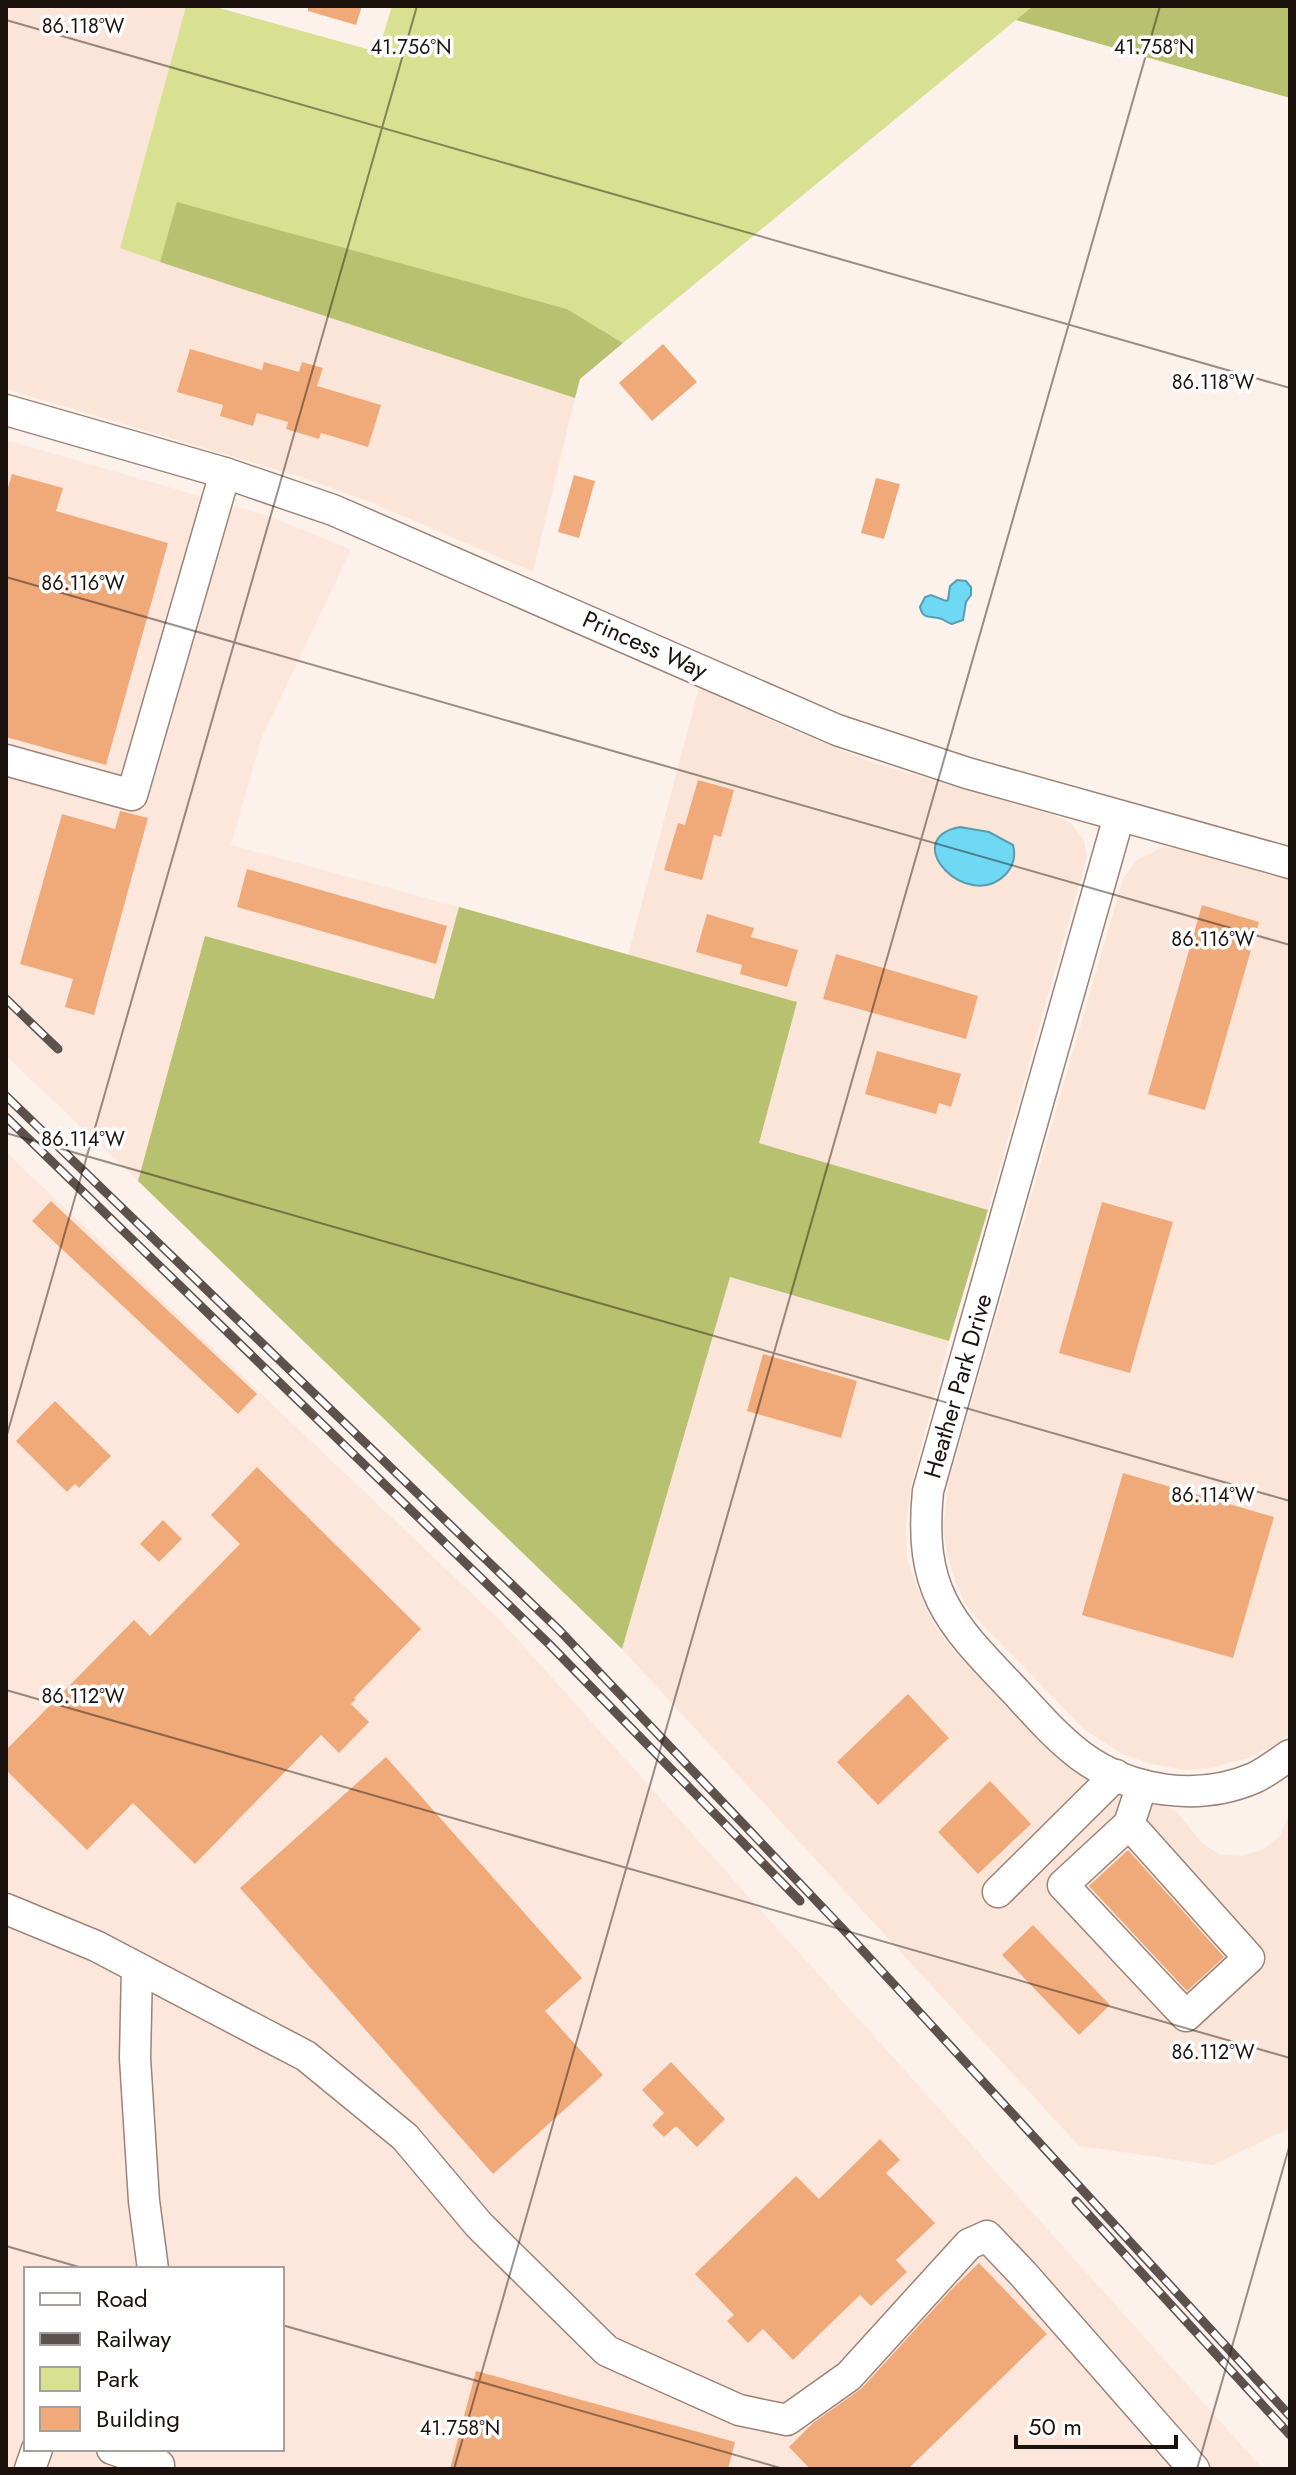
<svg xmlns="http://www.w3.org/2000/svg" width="1296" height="2475" viewBox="0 0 1296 2475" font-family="Jost,sans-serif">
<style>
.commercial{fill:#fbe5d8}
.built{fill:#fde7dc;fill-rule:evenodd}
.green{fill:#d8e191}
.forest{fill:#b8c170}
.water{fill:#6fd9f4;stroke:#569daf;stroke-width:2}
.building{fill:#f0a979}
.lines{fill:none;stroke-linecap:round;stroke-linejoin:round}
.minor-casing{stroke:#9d8376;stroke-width:33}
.minor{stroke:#fff;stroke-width:30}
.rail-casing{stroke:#5c514c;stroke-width:9}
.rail{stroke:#fff;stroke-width:6;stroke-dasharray:18;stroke-linecap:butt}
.ticks{fill:none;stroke:#1c120d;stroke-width:2;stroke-opacity:0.45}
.labels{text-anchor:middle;stroke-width:7;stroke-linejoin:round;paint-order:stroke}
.street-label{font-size:24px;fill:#1c120d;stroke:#fff}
.ticks-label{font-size:20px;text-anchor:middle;fill:#1c120d;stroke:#fff;stroke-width:7;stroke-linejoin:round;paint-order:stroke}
</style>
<rect width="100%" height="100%" fill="#fdf1eb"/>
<!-- commercial -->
<g class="commercial">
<path d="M6,6H186L120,248L575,398L533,572L368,501L298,476L6,389Z"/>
<path d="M699,688L797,732L873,763L1053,815L1070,822L1084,840L1087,857L988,1210L759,1143L628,955Z"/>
<path d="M1163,847L1178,849L1290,880V1733L1275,1745L1248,1758L1211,1768L1184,1770L1152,1764L1124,1755L1085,1730L980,1622L965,1604L955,1580L947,1554L943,1527L949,1480L1123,879L1137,860Z"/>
<path d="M730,1277L949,1341L911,1486L906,1527L907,1559L921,1597L936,1628L955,1652L1064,1760L1088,1779L1121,1795L1167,1806L1177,1812L1202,1843L1219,1854L1240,1856L1262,1850L1280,1836L1288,1817L1290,1803V2128L1213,2165L1079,2146L622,1649Z"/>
</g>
<!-- built -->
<g class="built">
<path d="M6,440L269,516L351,550L261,739L231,845L459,907L434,999L205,936L138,1181L6,1056Z"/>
<path d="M6,1152L501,1621L1263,2469H6ZM26,2269H282V2449H26Z"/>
</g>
<!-- green -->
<path class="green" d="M186,6H212L378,52L392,6H1033L623,343L567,309L178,203L160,262L120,248Z"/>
<!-- forest -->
<g class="forest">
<path d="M1033,6H1290V98L1016,20Z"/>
<path d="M177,202L567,309L623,343L580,379L575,398L160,262Z"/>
<path d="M459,907L797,1002L759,1143L988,1210L949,1341L730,1277L622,1649L138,1181L205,936L434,999Z"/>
</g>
<!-- water -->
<g class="water">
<path d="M957,580L966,581L971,587V595L966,602L963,620L952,624C948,623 945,621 942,619C932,615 923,621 920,607L925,597L931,595L946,601L948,600L950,586Z"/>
<path d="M960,827L989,832L1013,845C1016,856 1014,865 1006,874C968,914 897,839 960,827Z"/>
</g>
<!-- building -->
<g class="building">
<path d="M308,6H362L356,25L308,11Z"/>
<path d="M663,344L697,382L652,421L619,383Z"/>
<path d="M190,349L262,370L264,362L299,372L302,362L323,368L317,386L381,405L368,447L321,433L319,439L286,429L288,422L257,413L253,426L220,416L223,405L177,392Z"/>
<path d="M12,474L63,488L56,511L168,543L106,765L6,737V494Z"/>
<path d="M574,475L595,481L579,538L558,532Z"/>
<path d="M876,478L900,484L884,539L861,533Z"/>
<path d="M698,780L734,790L721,837L714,835L702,880L664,870L678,823L685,825Z"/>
<path d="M120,811L148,818L94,1015L65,1007L73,979L20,964L62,814L115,829Z"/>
<path d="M247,869L447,926L436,964L237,907Z"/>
<path d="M1202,905L1259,922L1205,1110L1148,1094Z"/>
<path d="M707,914L754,928L751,937L798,950L787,987L740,974L742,965L696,952Z"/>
<path d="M836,954L978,996L966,1039L823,999Z"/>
<path d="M877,1051L961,1074L951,1107L939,1103L936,1114L865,1094Z"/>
<path d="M51,1201L257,1394L238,1414L32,1221Z"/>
<path d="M1102,1202L1173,1222L1130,1373L1059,1353Z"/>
<path d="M763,1354L857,1381L841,1438L747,1411Z"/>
<path d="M55,1401L111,1456L79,1488L75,1484L67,1492L16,1441Z"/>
<path d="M257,1467L421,1629L354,1698L356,1699L351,1704L369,1722L339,1753L321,1735L195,1864L133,1803L87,1850L6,1770V1750L134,1620L150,1636L240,1544L211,1515Z"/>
<path d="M1123,1473L1274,1517L1233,1658L1082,1615Z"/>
<path d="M163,1520L182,1539L159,1562L140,1544Z"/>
<path d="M908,1694L949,1738L878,1805L837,1762Z"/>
<path d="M386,1757L582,1978L545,2011L603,2075L493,2174L240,1888Z"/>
<path d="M990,1781L1031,1824L978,1874L938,1832Z"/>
<path d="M1128,1850L1224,1957L1187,1991L1089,1886Z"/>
<path d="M1033,1925L1110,2005L1079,2035L1002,1955Z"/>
<path d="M671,2062L725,2119L697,2147L676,2126L664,2137L652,2125L664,2113L642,2090Z"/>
<path d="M880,2139L900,2160L886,2173L935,2223L896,2260L907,2272L871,2306L860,2295L793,2360L763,2329L748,2343L727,2321L734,2315L695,2274L796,2176L819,2199Z"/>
<path d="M979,2263L1047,2334L908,2469H810L789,2447L813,2423L862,2388L952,2289Z"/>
<path d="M476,2371L735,2442L728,2469H450Z"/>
</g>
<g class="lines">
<defs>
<g id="minor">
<path d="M6,410L225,473L333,510L837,730L967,773L1290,863"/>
<path d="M6,760L132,795L225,473"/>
<path d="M1119,816L928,1491C918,1593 950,1623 1016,1692C1036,1714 1057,1738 1081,1756C1130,1792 1198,1802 1254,1778C1267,1772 1278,1763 1290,1755"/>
<path d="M1129,1824L1063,1885L1186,2016L1249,1958L1129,1824L1142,1785"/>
<path d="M998,1892L1116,1775"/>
<path d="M6,1909L96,1946L306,2056L405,2137L479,2225L607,2351L739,2410L787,2420L849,2376L969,2244L987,2236L1024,2275L1194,2469"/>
<path d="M137,1969L135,2058L144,2201L153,2269"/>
<path d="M112,2449L159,2465L158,2469"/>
<path d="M30,2469L37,2449"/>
</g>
</defs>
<!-- minor casing -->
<use href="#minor" class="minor-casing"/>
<!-- minor -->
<use href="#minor" class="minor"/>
<defs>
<g id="rail">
<path d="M6,999L58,1049"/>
<path d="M6,1096L560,1631L843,1929L1290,2416"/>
<path d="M6,1117L549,1644L800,1901"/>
<path d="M1076,2201L1290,2435"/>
</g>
</defs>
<!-- rail casing -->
<use href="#rail" class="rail-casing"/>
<!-- rail -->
<use href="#rail" class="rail"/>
</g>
<!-- ticks -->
<path class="ticks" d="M6,20L1290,388M6,577L1290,945M6,1133L1290,1501M6,1438L417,6M6,1690L1290,2058M6,2246L86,2269M282,2325L784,2469M454,2469L1160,6M1197,2469L1290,2144"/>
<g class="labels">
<!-- street labels -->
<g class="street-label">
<text transform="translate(645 645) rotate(24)" y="8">Princess Way</text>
<text transform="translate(958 1386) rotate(-74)" y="8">Heather Park Drive</text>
</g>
</g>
<g class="ticks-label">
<text x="83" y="33">86.118°W</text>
<text x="411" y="54">41.756°N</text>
<text x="1154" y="54">41.758°N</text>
<text x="1213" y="389">86.118°W</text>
<text x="83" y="590">86.116°W</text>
<text x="1213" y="946">86.116°W</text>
<text x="83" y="1146">86.114°W</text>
<text x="1213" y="1502">86.114°W</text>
<text x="83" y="1703">86.112°W</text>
<text x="1213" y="2059">86.112°W</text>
<text x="460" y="2435">41.758°N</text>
</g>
<!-- border -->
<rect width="1296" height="2475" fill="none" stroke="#1c120d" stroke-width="16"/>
<!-- legend -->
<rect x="24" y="2267" width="260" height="184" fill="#ffffff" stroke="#a4a09e" stroke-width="2"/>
<rect x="40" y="2293" width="40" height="12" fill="#ffffff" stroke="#a4a09e" stroke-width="2"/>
<text x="96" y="2307" font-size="24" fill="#1c120d">Road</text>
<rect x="40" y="2333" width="40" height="12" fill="#5c514c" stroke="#a4a09e" stroke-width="2"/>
<text x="96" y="2347" font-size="24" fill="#1c120d">Railway</text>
<rect x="40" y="2367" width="40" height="24" fill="#d8e191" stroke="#a4a09e" stroke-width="2"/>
<text x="96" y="2387" font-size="24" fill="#1c120d">Park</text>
<rect x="40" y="2407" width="40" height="24" fill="#f0a979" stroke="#a4a09e" stroke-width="2"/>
<text x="96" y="2427" font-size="24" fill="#1c120d">Building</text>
<!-- scale -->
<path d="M1016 2435v12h160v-12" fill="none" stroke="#1c120d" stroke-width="4"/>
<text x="1028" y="2435" font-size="24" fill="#1c120d" stroke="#ffffff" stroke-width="6" paint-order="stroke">50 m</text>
</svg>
